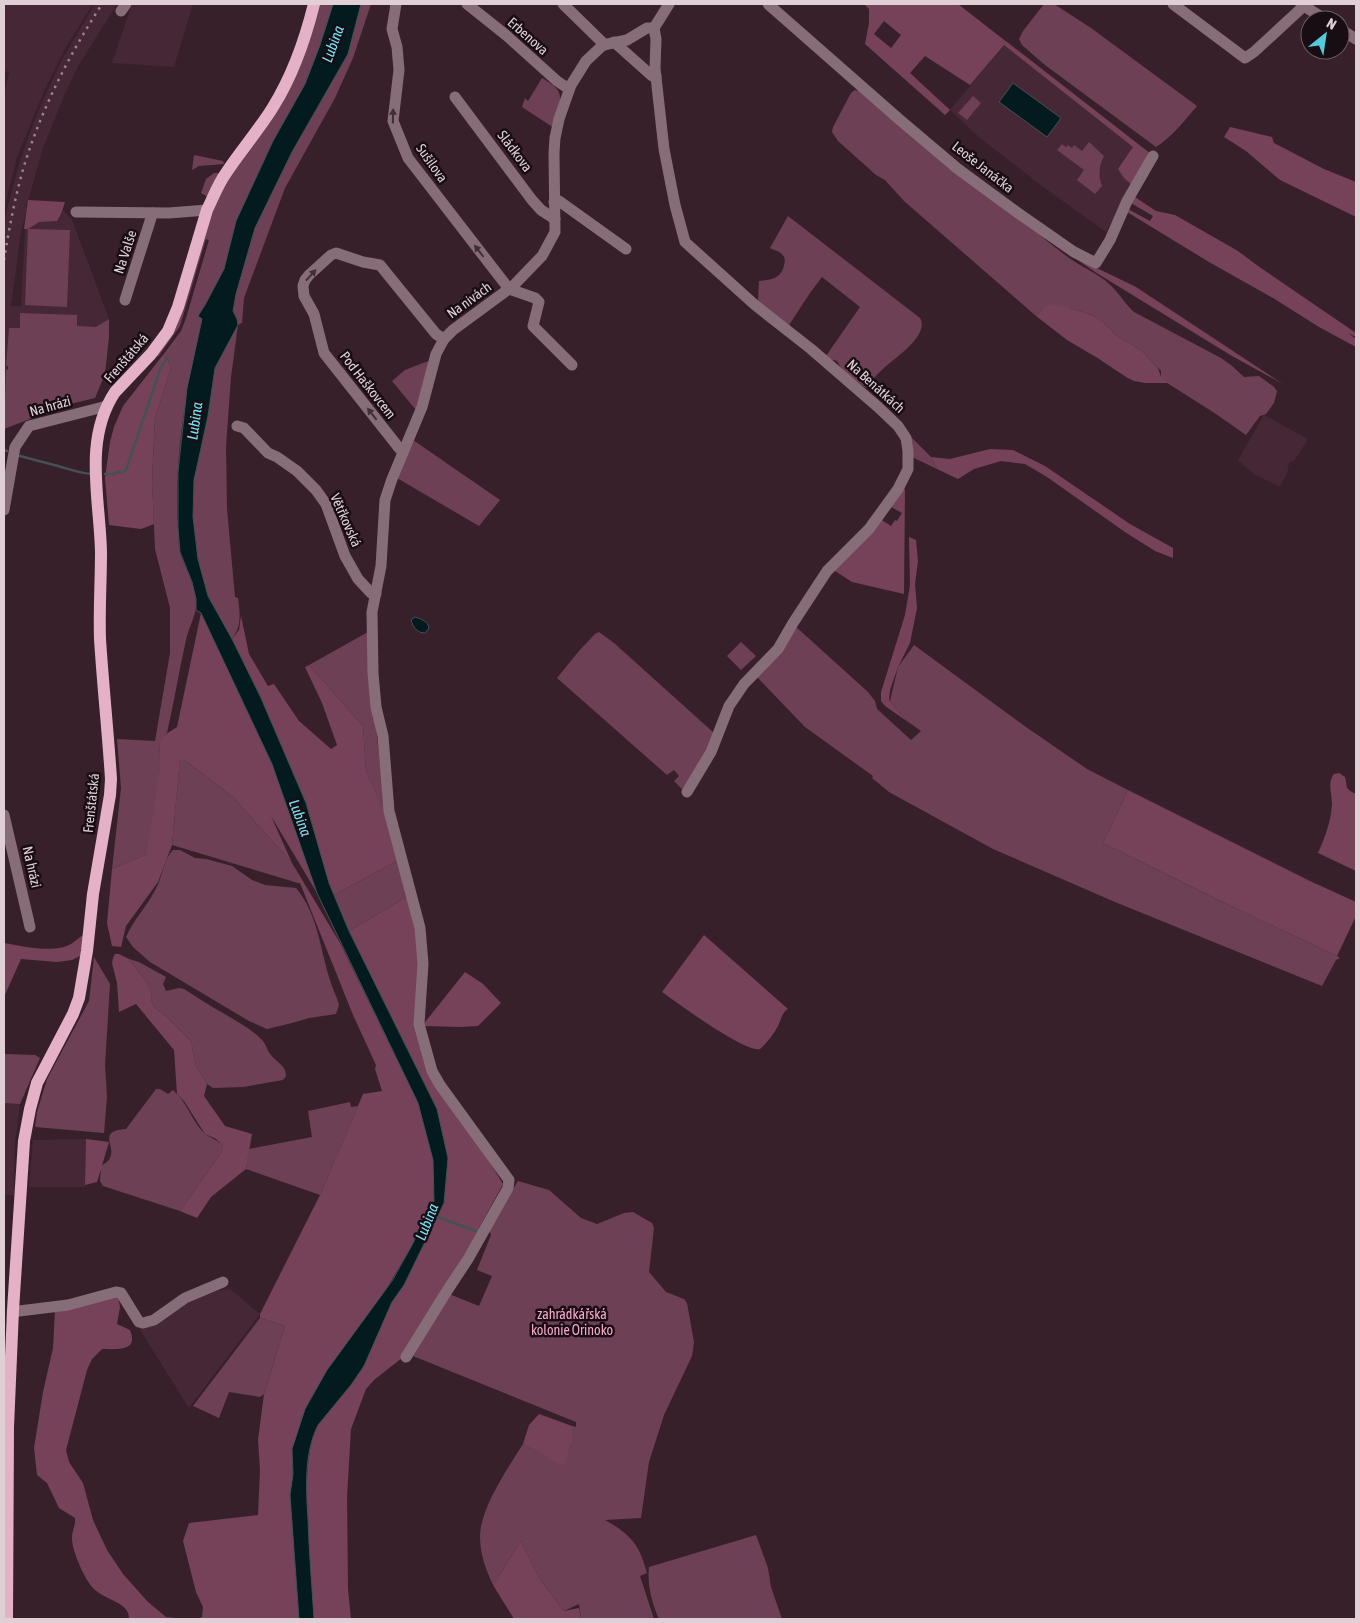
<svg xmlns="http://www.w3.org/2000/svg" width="1360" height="1623" viewBox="0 0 1360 1623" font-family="'Asap Condensed',sans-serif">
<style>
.built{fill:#462735;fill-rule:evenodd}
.green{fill:#6e4055}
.forest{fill:#75425a;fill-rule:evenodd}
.water{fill:#031a1e;stroke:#455155}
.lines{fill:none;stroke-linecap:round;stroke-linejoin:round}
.stream{stroke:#455155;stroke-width:2.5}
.minor{stroke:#866d77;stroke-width:11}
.major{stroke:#e4b1c7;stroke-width:12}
.rail{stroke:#98848d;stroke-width:2.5;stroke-dasharray:2.5 5;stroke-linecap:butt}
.oneway{fill:#3e2f35}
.labels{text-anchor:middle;stroke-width:5;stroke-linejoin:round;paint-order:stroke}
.street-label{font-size:14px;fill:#e0d0d6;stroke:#180d12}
.park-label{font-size:14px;fill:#f9a7cc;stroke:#180d12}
.water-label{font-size:15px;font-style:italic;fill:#75e7fa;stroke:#180d12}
</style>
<rect width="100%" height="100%" fill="#38202b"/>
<!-- built -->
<g class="built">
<path d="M4,4H93L66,47L45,89L17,157L4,209V97L9,72L4,71Z"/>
<path d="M95,4H117L77,68L64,96L43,148L26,208H61L72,220L109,319L96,327L75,330L10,328L4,412V227L7,209L19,164L36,116L61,61ZM26,212L21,306H11L21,232Z"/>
<path d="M132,4H193L174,67L112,63Z"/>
<path d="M1007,41L1151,154L1106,232L1042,186L980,138L950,110Z"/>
<path d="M1264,415L1308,439L1294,461L1289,463L1287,474L1279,487L1254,474L1238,460Z"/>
<path d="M4,1103L20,1104L15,1142L14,1195H4Z"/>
<path d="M86,1139L85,1187H29L33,1140Z"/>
<path d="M230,1289L260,1314L189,1408L137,1325L184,1302L216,1291Z"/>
</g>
<!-- green -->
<g class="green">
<path d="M318,4H333L320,45L305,84L273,141L236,221L224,269L205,305L198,316L202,319C187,387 173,459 178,530C179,537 178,546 180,553C186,571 197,587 196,607C195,617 188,630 186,640C179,671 174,702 167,733C158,739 160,749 160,758C161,790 152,824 145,855L112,869L121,788L117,739L155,741L170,653V608L155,549L152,481L155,418L171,368L168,360L163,355L181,331L186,318L209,240L206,239L180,326L158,357L156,355L210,217L227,180L257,138Z"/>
<path d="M361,4H371L353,58L335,98L285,188L244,298L242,323L238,325L231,377L226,446L227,509L235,597L238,598C240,613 242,626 232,639L208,596L198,559L193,517L194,480L208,416L215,368L238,325L237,319L233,311L236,294L255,228L292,152L348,54Z"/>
<path d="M1044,4H1054L1091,28L1197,106C1184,121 1172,137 1156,147L1045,65L1022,45L1019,39L1023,31Z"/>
<path d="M542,78C547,81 552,84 556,88C565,97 557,117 554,128L522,107L525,98L528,101Z"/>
<path d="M855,90L859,91L1039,232C1043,239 1050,243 1056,248C1062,253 1069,258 1075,262C1086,269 1098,274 1108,283C1119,292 1123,302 1134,312L1221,358L1231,365L1244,377L1259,376L1274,387L1277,391L1274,403L1266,414L1260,416L1246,435L1216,414L1164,381L1161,377V371L1141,350L1117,336L1103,322L1092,315L1070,308H1043L1036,316L904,201L885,180L876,175L838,141L832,132L833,127L851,93Z"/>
<path d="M973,96L981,103L967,120L958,113Z"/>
<path d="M1089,142L1104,156C1099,166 1098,175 1102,186L1095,194L1077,180L1084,170L1057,150L1062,144L1066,147L1068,145L1072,148L1074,145L1082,151Z"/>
<path d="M194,155L223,161L224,164L199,166L192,170Z"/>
<path d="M214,173H218L220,175L208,197L201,193L206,179Z"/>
<path d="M788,216L920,318C930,335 895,358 884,368C877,374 871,381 866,388L843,371L837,361L830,359L826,356L860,307L822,277L810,293L789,325L758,301L759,281C771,280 782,278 784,265C785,263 785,259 784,257C782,252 774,250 770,248Z"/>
<path d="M28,229L70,230L67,307L25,305Z"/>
<path d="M20,313L77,315V326L96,327L109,319V337L105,374L95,398L66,405L4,429L6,370L8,369V366H6L9,328H20Z"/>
<path d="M431,360L416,410L392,381L405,370Z"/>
<path d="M911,437L931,457L937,469L912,457Z"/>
<path d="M413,440L500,500L479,526L397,478Z"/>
<path d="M795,626L868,692L875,701L877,709L911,740L921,731L905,719L890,701L898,667L914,645L1026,727L1087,769L1128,790L1103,843L1237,909L1337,956L1340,958L1336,960L1322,986L1115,902L993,849L889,792L872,778L873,776L805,727L756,676Z"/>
<path d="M368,632C370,690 380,747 383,804L381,806L366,770L363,726L309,665Z"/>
<path d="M599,632L614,643L714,733L702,763L684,791L674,781L679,776L674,770L667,775L557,678L579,651L595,634Z"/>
<path d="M741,642L756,656L741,670L727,656Z"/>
<path d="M180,759L186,761L234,798L292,863L301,883H298L172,845Z"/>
<path d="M173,850H180L195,858L206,859L232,866L252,880L265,885L296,888C318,914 320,949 330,980C332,988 337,997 339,1005L336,1014L309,1018L292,1023L267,1029L249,1021L150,962L133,947L126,937C135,917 151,902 159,882C163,871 165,858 173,850Z"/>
<path d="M397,861L408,896L349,931L334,895Z"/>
<path d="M94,957L110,984L105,1065L107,1097L104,1133L35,1127L37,1112L47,1079L89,1001Z"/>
<path d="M129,959L139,962L166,977L163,984L166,991L179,988L184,989C197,997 210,1006 223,1013C236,1021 250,1028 261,1039C267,1044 266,1050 271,1055C277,1063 286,1065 286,1076L283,1080L243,1087L213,1088L207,1084L196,1066L191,1041L167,1017L155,1008L151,1000L152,994L150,989L146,981Z"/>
<path d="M4,1054L35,1055L40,1058L20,1104L4,1103Z"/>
<path d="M156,1089H160L168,1094L173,1090C187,1102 191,1119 203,1132C209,1138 217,1139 223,1146L220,1154L180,1211L103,1186L100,1181L101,1166C104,1164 109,1161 110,1158C117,1146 96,1131 126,1129Z"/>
<path d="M350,1102L351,1107L358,1106L320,1195L246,1169L249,1149L312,1137L308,1111Z"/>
<path d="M518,1181L549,1190L581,1218L597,1224L624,1213L633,1212L652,1223L654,1228L649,1272L666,1292L684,1299L687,1303L694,1342L692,1356L664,1415L649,1462L641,1518L605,1520C630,1534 640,1545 647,1573L640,1576L654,1619H581L579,1604L564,1611L540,1579L521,1541L493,1585C486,1570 480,1554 480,1537C480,1508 508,1468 523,1444L564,1465L572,1443V1426L576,1427V1422L413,1356L449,1294L479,1306L492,1276L477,1270L491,1235L489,1229Z"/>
<path d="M260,1318L285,1326L264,1394L260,1397L229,1392L219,1418L193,1406Z"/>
<path d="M756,1535L768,1568L771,1587L782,1619H659C652,1603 647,1585 649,1567Z"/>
</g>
<!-- forest -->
<g class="forest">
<path d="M864,4H958L1151,154L1133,186L1124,178L1118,169L1133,147L1004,45L970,85L925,56L910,73L950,110L945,115L865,44L869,23V9ZM884,21L901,35L891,48L874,34Z"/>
<path d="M1230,127L1272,137L1274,143L1324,169L1356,182V217L1280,180L1246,151L1224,137Z"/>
<path d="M1132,195L1156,211L1175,215L1238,251L1258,266L1356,333V337L1348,333L1356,339V347L1319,327L1273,298L1209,262L1127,212L1128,209L1150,221L1153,216L1129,202Z"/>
<path d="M28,200L65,202L61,214L57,221L39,222L28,229H24Z"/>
<path d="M1072,256L1136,287L1283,384L1232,356L1095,272Z"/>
<path d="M1049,304L1070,308L1092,315L1103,322L1117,336L1141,350L1158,368L1161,377L1168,383H1145L1134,381L1126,377L1096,357L1067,340L1036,316L1043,308Z"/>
<path d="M163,355L168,360L171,368L155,418L152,481L154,524L141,529L109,525L105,478L110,442L114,427L123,406Z"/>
<path d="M990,449L1013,450L1045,466L1130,524L1173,548V558L1155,551L1125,532L1047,477L1025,464L1001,461L974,469L958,479L937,469L931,457L950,459Z"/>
<path d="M905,489L904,594L852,582L832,569L901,491ZM891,507L902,513L897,521L895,520L891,526L882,520Z"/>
<path d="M909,537L916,540L918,561L915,584L917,608L910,643L898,667L890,690L889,700L905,719L921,731L885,706L881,701V692L905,615L910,585Z"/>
<path d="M201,613L272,764L317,893L271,816L292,863L340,943L418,1103L433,1160L434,1201L411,1247L292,1449L293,1474L290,1495L299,1619H197L202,1617L203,1607L196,1592L183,1541L189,1523L258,1515L260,1470L258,1440L264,1394L285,1326L260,1318V1314L320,1195L363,1094L382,1091L375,1069L376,1065L353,1015L292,863L234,798L186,761L180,760L172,845L158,882L126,926L121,947L112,946L107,923L112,869L145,855L153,816L160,766V742L163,736L177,727Z"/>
<path d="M241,616L249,654L268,686L274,684L299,721L331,749L337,745L322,703L305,667L309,665L363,726L366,770L381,805L383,804L397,861L334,895L329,883L306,803L261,698L232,639L239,630Z"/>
<path d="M1339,773L1345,777C1348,788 1344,788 1356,794V871L1318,853C1325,837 1331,822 1332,804C1332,794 1327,782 1334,774Z"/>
<path d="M1128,790L1310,881L1356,902V916L1337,956L1237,909L1103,843Z"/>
<path d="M408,896L417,929L421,1043L473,1135L503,1184L461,1261L402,1358L374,1380L366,1389L351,1429L347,1497L348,1589L351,1619H314C311,1585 309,1550 307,1516C307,1486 305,1452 318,1425L351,1385L392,1302L404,1285L444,1203L448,1158L437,1109L349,931Z"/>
<path d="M84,935L82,955L72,960L57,962L21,959L4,997V943C23,946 53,954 71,944C76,941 79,937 84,935Z"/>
<path d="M704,935L788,1009C782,1012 781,1020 778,1026C773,1035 767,1043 760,1049C745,1053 676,1002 662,992Z"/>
<path d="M115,954H119L129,959L146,981L150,989L152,994L151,1000L155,1008L167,1017L191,1041L196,1066L207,1084L204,1096L225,1126L252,1134L246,1169L211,1197L197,1218L180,1211L220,1154L223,1146L216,1139L205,1134L184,1101L177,1094L174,1050L136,1004L119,1012L117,983L112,963L113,958Z"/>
<path d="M465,972L483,984L501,1003L478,1026L460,1027L422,1026Z"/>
<path d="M86,1139L109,1142L97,1182L85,1185Z"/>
<path d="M118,1295L120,1307L117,1324L130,1330C139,1352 117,1349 102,1349L92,1359L87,1370L66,1450L69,1462L83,1483L93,1520L99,1533L107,1550L123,1574L148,1602L166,1617L187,1619H129C130,1602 104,1600 93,1588C85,1580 71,1549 72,1537C72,1531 76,1525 75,1518L59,1508L47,1483L37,1475L34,1448L43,1392L53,1348L55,1310Z"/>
<path d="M539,1414L572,1426V1443L564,1466L523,1444L529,1425Z"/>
<path d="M521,1541L540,1579L564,1611L579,1608L581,1619H514L493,1585Z"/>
</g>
<!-- water -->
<g class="water">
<path d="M333,4H361L348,54L292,152L255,228L236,294L233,311L237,319L238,325L215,368L208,416L194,480L193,517L198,559L208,596L232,639L261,698L306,803L329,883L349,931L437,1109L448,1158L444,1203L404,1285L392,1302L364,1366L351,1385L318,1425C304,1453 306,1488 308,1519C309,1553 312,1586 314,1619H299L290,1495L293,1474L292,1449L305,1409L327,1370L392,1281L411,1247L434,1201L433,1160L418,1103L317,893L272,764L201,613L196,610V599L192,582L180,552L178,528V472L187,388L202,319L198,316L205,305L224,269L236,221L273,141L305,84L320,45Z"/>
<path d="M1013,83L1061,118L1047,137L999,102Z"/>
<path d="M415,617C421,619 428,621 429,628L425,633C417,633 413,627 411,620Z"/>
</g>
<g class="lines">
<!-- stream -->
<g class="stream">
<path d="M4,450L7,451"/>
<path d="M20,456C31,459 43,462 54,465C67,468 80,474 93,474"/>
<path d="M105,474H113L118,472L122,473L126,470L161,367L167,358"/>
<path d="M435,1216L478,1232"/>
</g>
<!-- minor -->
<g class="minor">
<path d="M396,4L392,29L397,47L399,70L393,121L408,158L509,289L535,298L539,302L533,326L572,365"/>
<path d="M467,4L507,36L557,81L569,89"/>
<path d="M563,4L605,45"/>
<path d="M669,4L654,28L656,39L655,68L664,149L675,205L685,242L755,305L811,349L878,407L898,426L906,438L908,451V469L898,489L869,529L827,571L793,623L778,649L744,684L729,706L711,752L687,792"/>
<path d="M768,4L900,120L958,169L1018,213L1074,252L1096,263L1110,240L1127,201L1153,156"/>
<path d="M1173,4L1245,58L1254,52L1306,4"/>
<path d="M1301,4L1326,20"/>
<path d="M121,11L126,4"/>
<path d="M1340,29L1356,39"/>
<path d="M614,42L652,76H656"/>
<path d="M455,97L532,200L541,210L555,219"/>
<path d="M554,202L559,201L626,249"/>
<path d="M76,212L169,213L207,210"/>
<path d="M125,300L151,218L152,213"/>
<path d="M237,426L244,428L268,453L277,457L297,471L316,490L326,504L345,556L358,579L371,593L376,594"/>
<path d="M403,452L399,448L324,353L314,314L304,296L303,286L305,280L309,275L331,255L336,253L363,262L380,265L436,334L444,339"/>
<path d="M4,510L15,447L29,426L107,406"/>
<path d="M4,815L30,927"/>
<path d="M13,1310L19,1311L68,1305L116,1292L121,1293L139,1322L143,1323L154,1320L185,1298L223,1282"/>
<path d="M406,1357L445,1294L468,1259L508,1188L509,1180L440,1085L432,1071L419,1024L423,964L420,928L389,811L383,736L376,707L373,673L372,612L381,566L385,500L392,479L422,407L436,354L444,339L453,330L513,286L542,256L555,232L554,153L555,138L559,119L571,85L586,61L603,45L627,40L647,28H654"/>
</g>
<!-- major -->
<path class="major" d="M7,1619L8,1427L13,1310L24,1141L30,1109L37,1083L73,1014L79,998L87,951L93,894L110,795L111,779C108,732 103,686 100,639C99,610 101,581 101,552C100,499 83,440 115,392L151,354L168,331L178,307L207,210C213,198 218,184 226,173C241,150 259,130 273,107C293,75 305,40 314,4"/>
<!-- rail -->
<path class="rail" d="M4,260C9,229 15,197 24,166C42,108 69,55 102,4"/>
</g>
<!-- one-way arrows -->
<defs><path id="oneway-solid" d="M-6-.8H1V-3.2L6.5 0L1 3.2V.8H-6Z" transform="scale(1.25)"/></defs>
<g class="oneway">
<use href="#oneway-solid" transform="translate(393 116) rotate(-89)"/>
<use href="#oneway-solid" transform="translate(479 251) rotate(-128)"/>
<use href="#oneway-solid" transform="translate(311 275) rotate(-48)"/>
<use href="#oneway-solid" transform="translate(372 414) rotate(-128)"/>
</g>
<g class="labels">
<!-- street labels -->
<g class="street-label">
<text transform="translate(528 36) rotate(41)" y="5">Erbenova</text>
<text transform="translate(515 151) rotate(53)" y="5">Sládkova</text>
<text transform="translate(432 163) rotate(55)" y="5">Sušilova</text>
<text transform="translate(983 167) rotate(38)" y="5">Leoše Janáčka</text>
<text transform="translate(125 252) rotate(-72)" y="5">Na Valše</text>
<text transform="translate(469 300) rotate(-36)" y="5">Na nivách</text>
<text transform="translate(126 358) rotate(-49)" y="5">Frenštátská</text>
<text transform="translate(368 385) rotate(52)" y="5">Pod Haškovcem</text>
<text transform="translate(876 386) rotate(42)" y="5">Na Benátkách</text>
<text transform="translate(50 406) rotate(-16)" y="5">Na hrázi</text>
<text transform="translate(346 520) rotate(66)" y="5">Větřkovská</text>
<text transform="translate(91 803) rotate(-84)" y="5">Frenštátská</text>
<text transform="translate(32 867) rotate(77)" y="5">Na hrázi</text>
</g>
<!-- park labels -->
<g class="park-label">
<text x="572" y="1319">zahrádkářská<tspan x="572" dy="16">kolonie Orinoko</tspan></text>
</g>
<!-- water labels -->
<g class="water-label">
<text transform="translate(333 44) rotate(-70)" y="5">Lubina</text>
<text transform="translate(195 421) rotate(-82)" y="5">Lubina</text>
<text transform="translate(300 818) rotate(69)" y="5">Lubina</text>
<text transform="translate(427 1222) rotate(-68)" y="5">Lubina</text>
</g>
</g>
<!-- border -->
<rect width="1360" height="1623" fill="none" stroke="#e0d0d6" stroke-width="10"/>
<!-- north arrow -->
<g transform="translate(1325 35) rotate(30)"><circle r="24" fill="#180d12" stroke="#685b60"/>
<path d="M0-4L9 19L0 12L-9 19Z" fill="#54cadd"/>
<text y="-8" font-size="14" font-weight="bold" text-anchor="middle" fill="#e0d0d6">N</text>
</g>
</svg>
